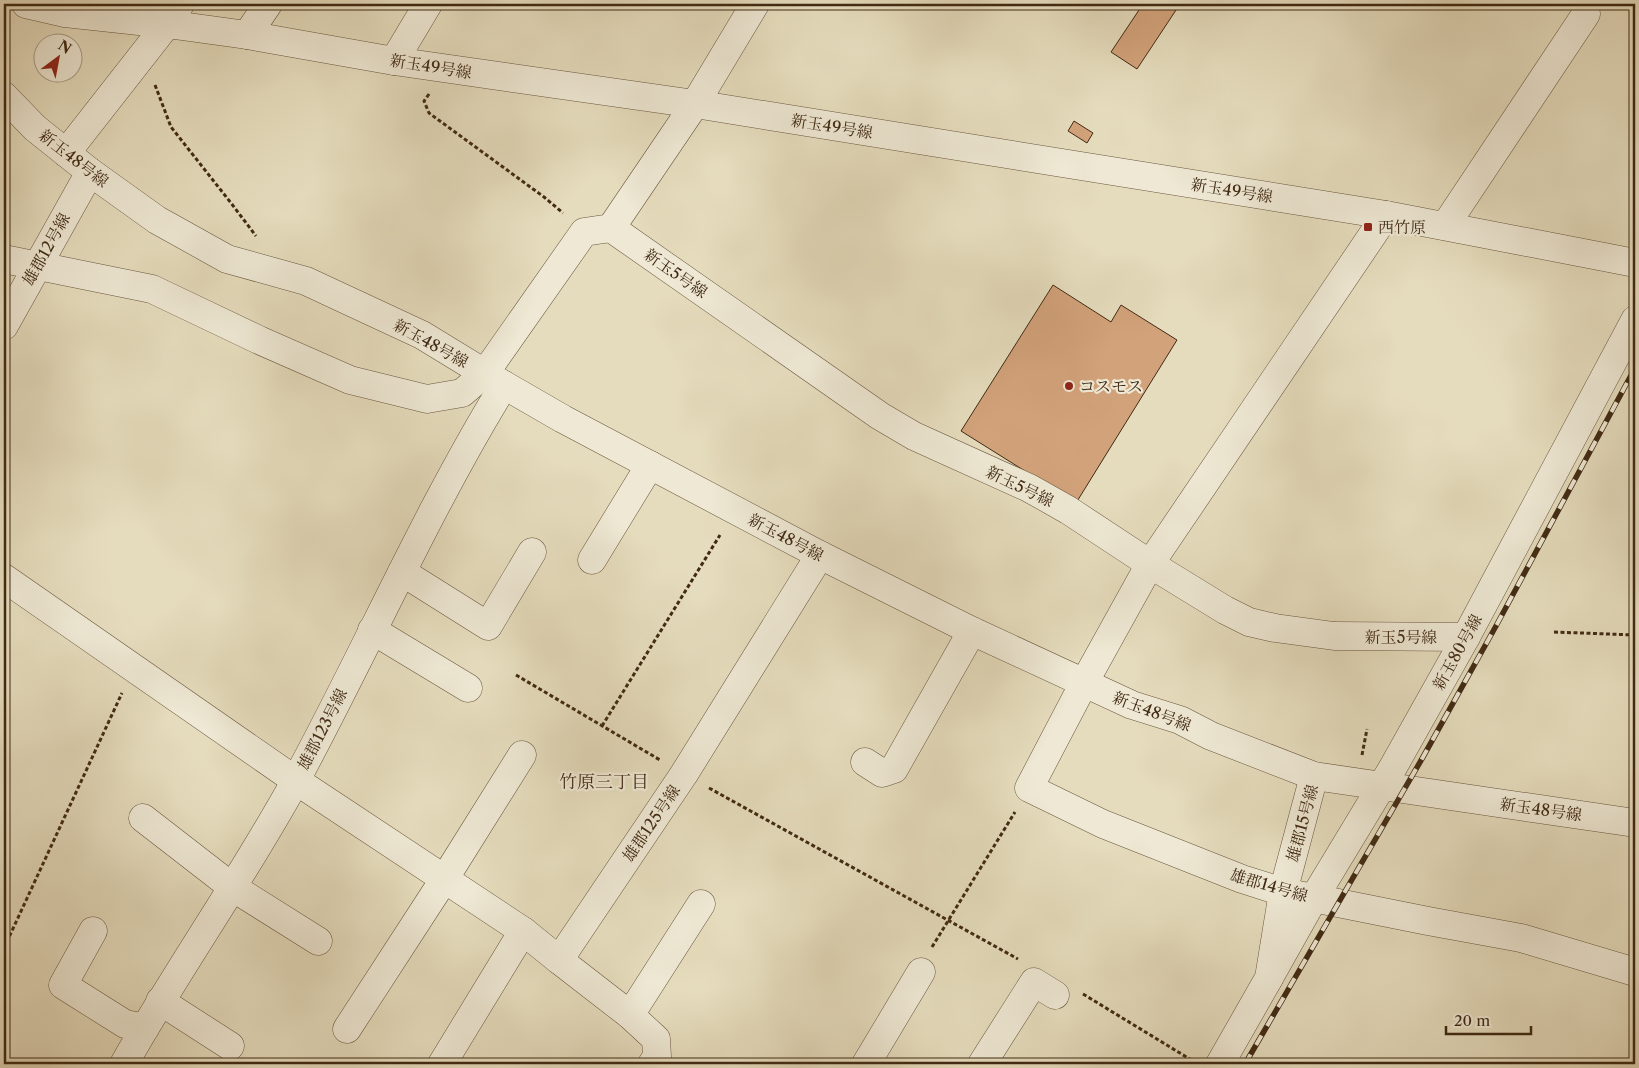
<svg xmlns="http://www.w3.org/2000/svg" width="1639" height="1068" viewBox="0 0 1639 1068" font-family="'Libre Caslon Text','Noto Serif JP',serif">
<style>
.building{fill:#d2a27a;stroke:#412a14}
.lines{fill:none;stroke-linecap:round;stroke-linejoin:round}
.minor-casing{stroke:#6a563e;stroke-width:29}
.path{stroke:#412a14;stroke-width:3;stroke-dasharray:4 2.5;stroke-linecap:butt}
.minor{stroke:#eee8d4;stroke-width:28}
.rail-casing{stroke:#412a14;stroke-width:5.5}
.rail{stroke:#eee8d4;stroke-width:4;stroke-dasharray:11;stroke-linecap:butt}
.poi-dot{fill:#8f2418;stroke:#eee8d4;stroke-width:2}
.labels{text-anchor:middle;stroke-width:4.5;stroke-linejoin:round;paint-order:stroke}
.street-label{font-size:16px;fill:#412a14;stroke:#eee8d4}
.poi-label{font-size:16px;fill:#412a14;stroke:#eee8d4;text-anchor:start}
.neighbourhood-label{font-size:18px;fill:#412a14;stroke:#eee8d4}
</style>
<rect width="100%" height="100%" fill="#e5dcbd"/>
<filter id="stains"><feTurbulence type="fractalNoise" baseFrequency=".004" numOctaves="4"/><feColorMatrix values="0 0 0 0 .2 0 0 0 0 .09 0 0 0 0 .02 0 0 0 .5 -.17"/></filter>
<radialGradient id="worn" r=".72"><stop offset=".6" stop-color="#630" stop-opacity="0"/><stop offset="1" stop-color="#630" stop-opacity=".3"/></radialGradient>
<!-- building -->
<g class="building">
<path d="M1143,4H1180L1137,69L1111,52Z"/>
<path d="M1074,121L1093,133L1087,143L1068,131Z"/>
<path d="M1053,285L1111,322L1121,305L1177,340L1076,503L961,431Z"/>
</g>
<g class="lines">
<defs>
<g id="minor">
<path d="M26,4L65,13L167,24L247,35L394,61L695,104L1386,215L1635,263"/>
<path d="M247,35L268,4"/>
<path d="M394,61L428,4"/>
<path d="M4,96L35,128L90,172L157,220L227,259L306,281L422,335L504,385L563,419L820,555L972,631L1132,705L1180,720L1211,736L1314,776L1635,823"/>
<path d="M66,153L167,24L180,4"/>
<path d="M1386,215L1150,564L1084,683L1029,788L1103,824L1242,879L1283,892L1428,921L1521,938L1635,972"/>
<path d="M1445,226L1586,14"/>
<path d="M611,228L880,416L914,436L1029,488L1068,510L1150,564L1225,610L1249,622L1275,628L1334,636L1466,637"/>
<path d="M4,259L152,289L259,340L350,380L427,399L462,393L485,373L584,232L611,228L695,104L755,4"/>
<path d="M4,326L90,172"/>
<path d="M592,560L650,465"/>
<path d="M402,572L488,626L532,552"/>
<path d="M4,578L295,780L523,931L559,960"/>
<path d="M372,630L468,688"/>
<path d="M865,762L882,773L894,769L972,631"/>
<path d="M143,818L232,887L318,941"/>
<path d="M93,931L63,985L125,1024L145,1028"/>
<path d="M1269,978L1314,898L1392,769L1466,637L1635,320"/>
<path d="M160,1001L230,1046"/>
<path d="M630,1015L701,904"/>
<path d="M347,1029L445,878L522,755"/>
<path d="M124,1064C178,968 243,877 296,780C367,649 426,512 504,385"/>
<path d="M442,1064L523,931"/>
<path d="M652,1064L657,1057L656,1039L630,1015L559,960L684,774L820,555"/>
<path d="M866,1064L921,972"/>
<path d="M982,1064L1034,982L1055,995"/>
<path d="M1220,1064L1269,978L1283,892L1314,776"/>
</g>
</defs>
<!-- minor casing -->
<use href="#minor" class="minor-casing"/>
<!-- path -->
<g class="path">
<path d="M155,85L171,127L231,203L256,236"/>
<path d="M429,94L424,101L429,113L544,197L563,213"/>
<path d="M1554,632L1635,635"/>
<path d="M516,675L660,760"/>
<path d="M602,726L720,535"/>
<path d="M1362,755L1367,729"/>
<path d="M709,788L1018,959"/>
<path d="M932,947L1015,812"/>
<path d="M4,948L122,693"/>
<path d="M1083,994L1193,1061"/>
</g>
<!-- minor -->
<use href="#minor" class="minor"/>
<defs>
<path id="rail" d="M1245,1064L1423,757L1496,626L1635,368"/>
</defs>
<!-- rail casing -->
<use href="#rail" class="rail-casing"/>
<!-- rail -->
<use href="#rail" class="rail"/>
</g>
<!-- markers -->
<g class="poi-dot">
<rect x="1363" y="222" width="10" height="10" rx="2.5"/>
<circle cx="1069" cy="386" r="5"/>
</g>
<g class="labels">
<!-- street labels -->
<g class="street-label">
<text transform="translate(431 66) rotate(9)" y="6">新玉49号線</text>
<text transform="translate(832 126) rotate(9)" y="6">新玉49号線</text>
<text transform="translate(74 158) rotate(38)" y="6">新玉48号線</text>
<text transform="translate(1232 190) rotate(9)" y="6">新玉49号線</text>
<text transform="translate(46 249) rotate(-61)" y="6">雄郡12号線</text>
<text transform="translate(676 273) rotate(35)" y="6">新玉5号線</text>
<text transform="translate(431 343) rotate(29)" y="6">新玉48号線</text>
<text transform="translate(1020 486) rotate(26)" y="6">新玉5号線</text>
<text transform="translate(786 537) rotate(28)" y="6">新玉48号線</text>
<text x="1401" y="643">新玉5号線</text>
<text transform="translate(1457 652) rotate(-61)" y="6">新玉80号線</text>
<text transform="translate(1152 711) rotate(21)" y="6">新玉48号線</text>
<text transform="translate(322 729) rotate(-63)" y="6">雄郡123号線</text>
<text transform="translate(1541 809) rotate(8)" y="6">新玉48号線</text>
<text transform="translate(651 823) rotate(-56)" y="6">雄郡125号線</text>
<text transform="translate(1302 823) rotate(-75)" y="6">雄郡15号線</text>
<text transform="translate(1269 885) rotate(16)" y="6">雄郡14号線</text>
</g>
<!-- poi labels -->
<g class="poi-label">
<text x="1378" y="233">西竹原</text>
<text x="1079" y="392">コスモス</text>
</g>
<!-- neighbourhood labels -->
<g class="neighbourhood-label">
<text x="604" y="788">竹原三丁目</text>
</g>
</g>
<!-- margin -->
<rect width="1639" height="1068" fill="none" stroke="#e5dcbd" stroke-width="20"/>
<rect x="5" y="5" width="1629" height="1058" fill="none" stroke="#412a14" stroke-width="2.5"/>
<rect x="10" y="10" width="1619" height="1048" fill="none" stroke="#412a14"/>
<!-- north arrow -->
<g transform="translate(58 58) rotate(32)"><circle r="24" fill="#eee8d4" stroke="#a99c87"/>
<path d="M0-4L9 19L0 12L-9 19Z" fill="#8f2418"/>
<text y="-8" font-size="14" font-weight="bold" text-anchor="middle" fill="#412a14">N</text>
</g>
<!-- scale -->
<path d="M1446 1026v8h85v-8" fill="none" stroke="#412a14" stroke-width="2.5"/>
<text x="1454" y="1026" font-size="15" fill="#412a14" stroke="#eee8d4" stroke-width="4" paint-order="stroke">20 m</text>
<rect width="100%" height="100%" filter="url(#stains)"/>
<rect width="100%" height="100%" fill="url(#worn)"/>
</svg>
